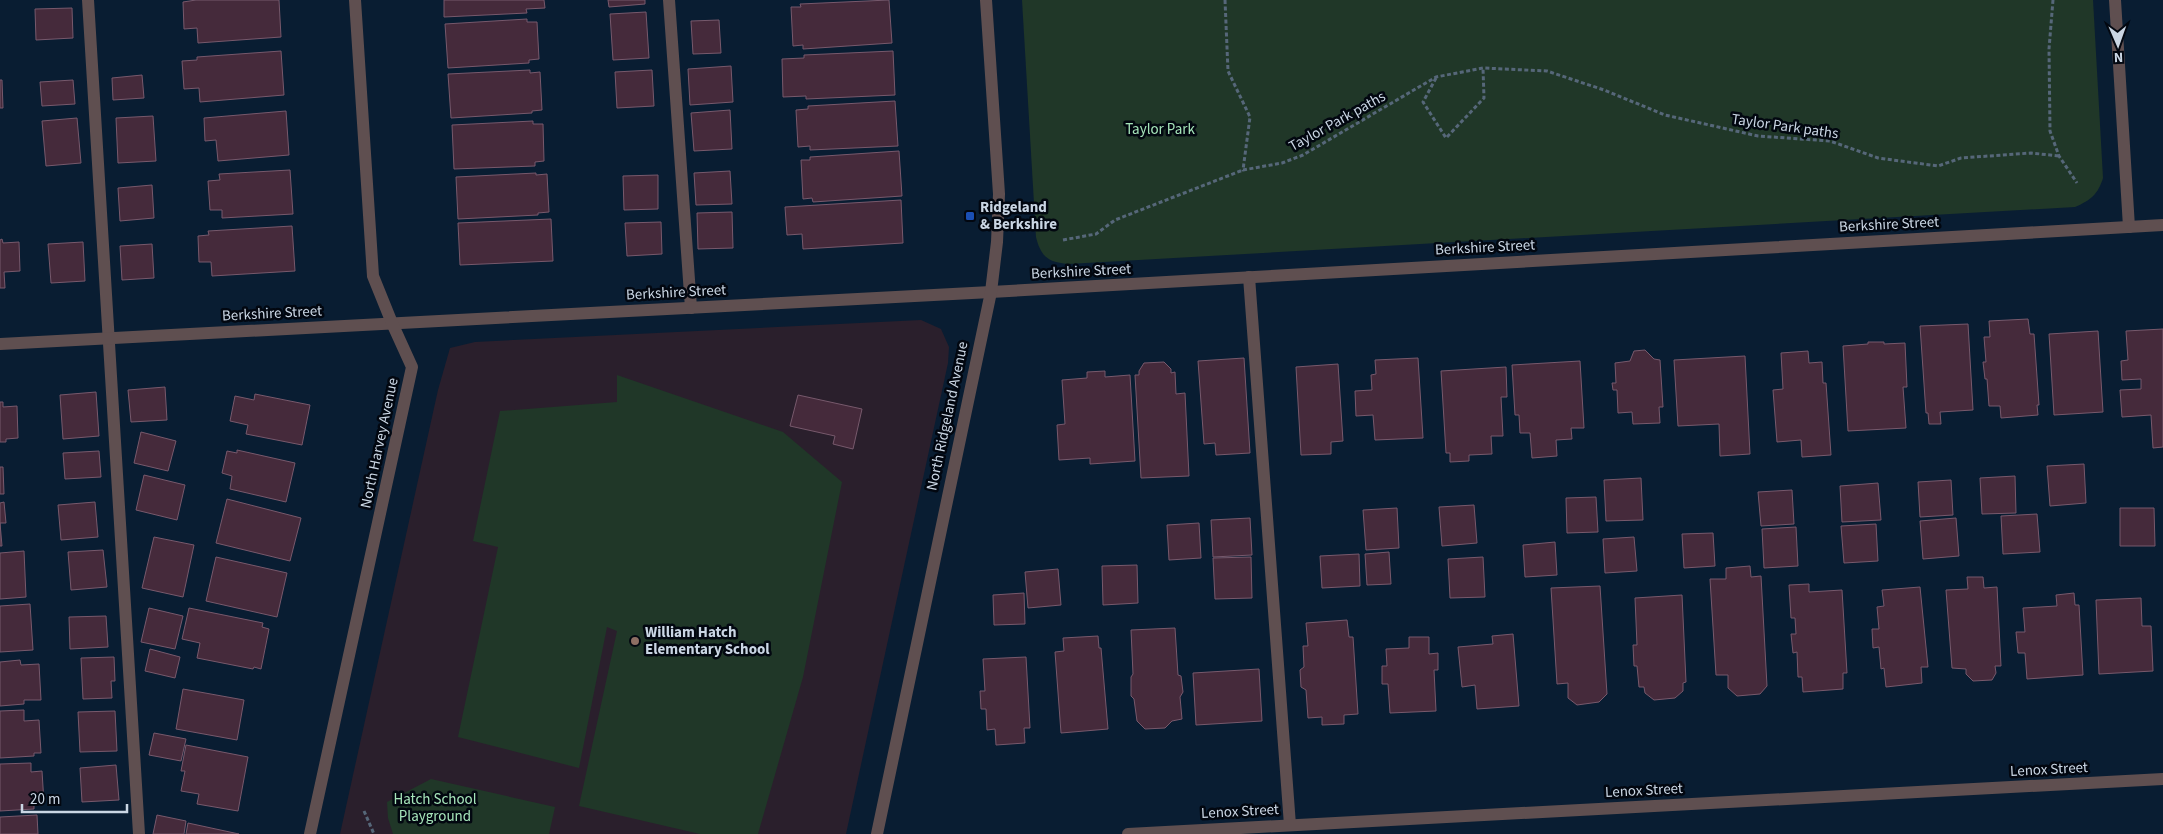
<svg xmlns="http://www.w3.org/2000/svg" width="2163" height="834" viewBox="0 0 2163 834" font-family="'Source Sans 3',sans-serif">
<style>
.education{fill:#2a1f2c}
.green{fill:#203728}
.building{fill:#452a3b;stroke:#77596c}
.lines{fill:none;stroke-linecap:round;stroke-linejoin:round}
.path{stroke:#566779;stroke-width:3;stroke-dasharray:4 2.5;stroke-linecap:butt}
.minor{stroke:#5f4f50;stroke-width:12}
.transit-dot{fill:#1a4fb4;stroke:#020710;stroke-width:2}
.education-dot{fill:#8d6e63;stroke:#020710;stroke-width:2}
.labels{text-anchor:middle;stroke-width:5;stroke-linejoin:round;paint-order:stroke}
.street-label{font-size:15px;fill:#cad6e4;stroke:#020710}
.park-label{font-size:15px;fill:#a6e5ba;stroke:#020710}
.poi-label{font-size:15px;font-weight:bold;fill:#cad6e4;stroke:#020710;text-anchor:start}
</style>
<rect width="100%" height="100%" fill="#091d32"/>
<!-- education -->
<path class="education" d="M921,320L941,329L949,347L948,363L846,834H340L438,390L450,348L475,342Z"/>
<!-- green -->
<g class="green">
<path d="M1022,0H2093L2103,178C2098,194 2091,200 2075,207L1068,264C1048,262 1041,257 1036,237Z"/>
<path d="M617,375L783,432L842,482L803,677L758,834H700L579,806L617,631L607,627L579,768L458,737L498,547L473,541L500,411L617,402Z"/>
<path d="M431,779L555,807L549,834H393L388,818L387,802Z"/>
</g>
<!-- building -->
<g class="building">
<path d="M196,0H279L281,37L198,43L197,28L184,29L183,2Z"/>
<path d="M444,0H544L545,8L526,9L527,13L444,17Z"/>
<path d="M608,0H645V4L609,7Z"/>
<path d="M889,0L892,43L803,49V45L793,46L791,7H801L800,4Z"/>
<path d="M72,8L73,38L36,40L35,9Z"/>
<path d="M646,12L649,58L613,60L610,14Z"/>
<path d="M527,19V22H537L539,59L529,60V63L448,68L445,24Z"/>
<path d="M719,20L721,53L693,54L691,21Z"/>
<path d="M281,51L284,95L200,102L199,88L184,89L182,61L197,60V57Z"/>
<path d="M893,51L895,95L806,99V96L783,97L782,59L804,58V55Z"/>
<path d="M731,66L733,102L690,105L688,69Z"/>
<path d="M530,70V73L540,72L542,110L532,111V113L451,118L448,74Z"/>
<path d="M652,70L654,106L617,108L615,72Z"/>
<path d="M142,75L144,98L113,100L112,78Z"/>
<path d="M0,80H2L3,108H0Z"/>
<path d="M73,80L75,104L42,106L40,82Z"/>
<path d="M895,101L898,146L810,150V146L798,147L796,110L808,109V106Z"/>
<path d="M730,110L732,149L694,151L691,113Z"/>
<path d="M286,111L289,155L218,161L216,140L205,141L204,118Z"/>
<path d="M153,116L156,161L118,163L116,118Z"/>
<path d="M77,118L81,163L46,166L42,121Z"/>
<path d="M533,121V124H543L544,161L535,162V166L454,169L452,125Z"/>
<path d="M899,151L902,196L813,202L812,198L803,199L801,160H810V157Z"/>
<path d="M290,170L293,214L222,218V210H210L208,181L220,180L219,174Z"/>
<path d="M730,171L732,204L696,205L694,173Z"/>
<path d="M536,173V175L547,174L549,212L538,213V215L458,219L456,177Z"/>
<path d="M658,175V209L624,210L623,176Z"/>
<path d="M152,185L154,218L120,221L118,188Z"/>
<path d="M901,200L903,243L803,249L802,234L787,235L785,207Z"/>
<path d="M732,212L733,248L698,249L697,213Z"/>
<path d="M551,219L553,261L460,265L458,223Z"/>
<path d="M661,222L662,254L627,256L625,223Z"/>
<path d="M292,226L295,271L212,276L211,262H199L198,236L209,235L208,231Z"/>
<path d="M2,239L3,243L19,242L20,271L4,272L5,288H0V240Z"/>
<path d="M83,242L85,281L51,283L48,244Z"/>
<path d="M152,244L154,278L122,280L120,246Z"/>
<path d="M2028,319L2030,334H2034L2039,405H2037L2038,415L2001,418L2000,406H1989L1987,379H1985L1983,362H1986L1984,337H1990L1989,321Z"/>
<path d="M1968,324L1973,410L1940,412L1941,424H1929L1928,413H1926L1920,326Z"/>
<path d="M2163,329V447L2153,448L2151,415L2122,417L2120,390L2141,389V379L2122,380L2121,361L2128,360L2126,331Z"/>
<path d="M2098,331L2103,412L2054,415L2049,334Z"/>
<path d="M1868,342H1884V344L1905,343L1907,387H1903L1906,428L1848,431L1843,346L1868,344Z"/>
<path d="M1645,350L1654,359L1660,360L1663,407H1659L1660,423L1633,424L1632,412L1618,413L1617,390H1613L1612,383H1616L1615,363L1630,361L1634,351Z"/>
<path d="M1808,351L1809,363L1822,362L1823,383H1826L1831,455L1802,457L1801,440L1777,442L1773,390L1783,389L1781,353Z"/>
<path d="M1745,356L1750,454L1720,456L1719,424L1678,426L1674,360Z"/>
<path d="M1244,358L1250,453L1216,455L1215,443L1204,444L1198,361Z"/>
<path d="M1418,358L1423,438L1375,440L1373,415L1356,416L1355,391L1372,390L1371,375L1376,374L1375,360Z"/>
<path d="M1580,361L1584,428H1571L1572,439L1556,440L1557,456L1532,458L1530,433H1520L1519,415H1515L1512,365Z"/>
<path d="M1164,362L1171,369V373L1175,372L1176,394L1185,393L1189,476L1141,478L1135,375H1139V371L1144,363Z"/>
<path d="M1338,364L1343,441L1331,442V454L1301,455L1296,367Z"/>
<path d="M1506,367L1507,397H1501L1503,436H1491L1492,454L1469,455V461L1450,462V453H1446L1441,371Z"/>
<path d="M1105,371V377L1130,375L1135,461L1090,464V458L1059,460L1057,425L1065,424L1062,380L1087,378V372Z"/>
<path d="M165,387L167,420L131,422L128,390Z"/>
<path d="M96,392L99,436L63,439L60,395Z"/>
<path d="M255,394L310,405L302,445L246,434L248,425L230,421L235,396L254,400Z"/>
<path d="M798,395L862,409L853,449L833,444L835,436L790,426Z"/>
<path d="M0,402H3V407L17,406L18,438L6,439V442H0Z"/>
<path d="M141,432L176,441L168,471L134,463Z"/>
<path d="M237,450L295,463L286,502L230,489L232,476L222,473L227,451L237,453Z"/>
<path d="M99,451L101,477L65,479L63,453Z"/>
<path d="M2084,464L2086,503L2050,506L2047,466Z"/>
<path d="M0,467H3L4,494H0Z"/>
<path d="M144,475L185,485L177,520L136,510Z"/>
<path d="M2015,476L2016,513L1982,514L1980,478Z"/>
<path d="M1641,478L1643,520L1606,521L1604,480Z"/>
<path d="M1951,480L1953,515L1920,517L1918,482Z"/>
<path d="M1878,483L1881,520L1842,522L1840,486Z"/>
<path d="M1792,490L1794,524L1761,526L1758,492Z"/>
<path d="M1596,497L1598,532L1567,533L1566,498Z"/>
<path d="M227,499L301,518L290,561L216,543Z"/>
<path d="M4,502L6,523H0L2,546H0V503Z"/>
<path d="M95,502L98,537L61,540L58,505Z"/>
<path d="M1474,505L1477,543L1442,546L1439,507Z"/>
<path d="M1397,508L1399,548L1366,550L1363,510Z"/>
<path d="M2120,508H2154L2155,546H2120Z"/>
<path d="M2037,514L2040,552L2003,554L2001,516Z"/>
<path d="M1250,518L1252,555L1213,557L1211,520Z"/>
<path d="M1956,518L1959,556L1923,559L1920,521Z"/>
<path d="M1199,523L1201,558L1169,560L1167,525Z"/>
<path d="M1876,524L1878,561L1844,563L1841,526Z"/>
<path d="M1796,527L1798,566L1764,568L1762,529Z"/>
<path d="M1713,533L1715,566L1684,568L1682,534Z"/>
<path d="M154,537L194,545L183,597L142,588Z"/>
<path d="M1634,537L1637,571L1605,573L1603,539Z"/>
<path d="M1555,542L1557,575L1525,577L1523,545Z"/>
<path d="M103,550L107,587L71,590L68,552Z"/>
<path d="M24,551L26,597L0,599V553Z"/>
<path d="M1389,552L1391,584L1367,585L1365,554Z"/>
<path d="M1359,554L1360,586L1322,588L1320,556Z"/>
<path d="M216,557L287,573L277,617L206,601Z"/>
<path d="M1251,557L1252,598L1215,599L1213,558Z"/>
<path d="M1483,557L1485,597L1450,598L1448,559Z"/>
<path d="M1137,565L1138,603L1103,605L1102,566Z"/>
<path d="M1750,566L1751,577L1761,576L1767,686L1760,694L1737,696L1728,688V675H1716L1710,579H1726V568Z"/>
<path d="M1058,569L1061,605L1028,608L1025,572Z"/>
<path d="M1967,577H1983L1984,588L1997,587L2001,666H1995L1996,673L1992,680L1973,681L1966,674V669L1952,668L1946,590L1968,589Z"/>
<path d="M1809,584V592L1842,590L1847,673H1843V689L1803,692L1802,677H1798L1797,652L1793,653L1791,634H1796L1795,618H1791L1789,585Z"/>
<path d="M1600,586L1607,694L1599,702L1577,705L1568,698V683L1557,684L1551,588Z"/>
<path d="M1920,587L1928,667H1921L1922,683L1886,687L1884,668L1881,669L1879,647L1873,648L1872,629H1879L1877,607L1884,606L1882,590Z"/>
<path d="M1024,593L1025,624L994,625L993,595Z"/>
<path d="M2074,593L2075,605H2079L2083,675L2027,679L2025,653H2018L2016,632H2025L2023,608L2057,606L2056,595Z"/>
<path d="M1682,595L1686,682L1683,683V691L1675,698L1654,700L1645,693L1644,687H1639L1637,666H1634L1633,645H1637L1635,598Z"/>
<path d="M2141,598L2142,626H2151L2153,671L2099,674L2096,600Z"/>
<path d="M30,604L33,650L0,652V606Z"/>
<path d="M149,608L183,616L175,649L141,642Z"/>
<path d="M189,608L263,623L262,627L269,629L261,669L254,667L253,669L197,658L200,643L182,639Z"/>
<path d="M106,616L108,647L70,649L69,617Z"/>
<path d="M1347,620L1349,637H1353L1358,714L1344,715V724L1322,725V717L1308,718L1306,690L1301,687L1300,670L1304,667L1303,646H1308L1306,623Z"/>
<path d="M1175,628L1178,675L1181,676L1183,692L1180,697L1182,719L1172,721L1165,728L1145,729L1137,721L1134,699L1131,696V677L1133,674L1131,630Z"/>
<path d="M1513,634L1519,706L1477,709L1475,685L1462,687L1458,647L1493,644L1492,636Z"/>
<path d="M1098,636L1099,648H1101L1108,729L1061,733L1055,652L1064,651L1063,638Z"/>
<path d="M1409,637H1429V654L1438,653V670H1434L1436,711L1390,713L1388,684H1382V666H1387L1386,649L1409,648Z"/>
<path d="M150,649L180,657L175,678L145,671Z"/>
<path d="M114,657L115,681H111L112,698L83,699L81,658Z"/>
<path d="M1026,657L1030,728H1024L1025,743L996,745L995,729L987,730L986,709H981L980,691H985L983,659Z"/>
<path d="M20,660L21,665L39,664L41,700H24V704L0,706V662Z"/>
<path d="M1259,669L1262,721L1196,725L1193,673Z"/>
<path d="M183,689L244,700L237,740L176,729Z"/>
<path d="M24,710V721L39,720L41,753H34V756L0,758V711Z"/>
<path d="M115,711L117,751L80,752L78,712Z"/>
<path d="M154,733L186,739L181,761L149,755Z"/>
<path d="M186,745L248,757L238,811L197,804L199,794L181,791L185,771H181Z"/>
<path d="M31,763V772L42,771L44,803H34V809L0,811V764Z"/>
<path d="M116,765L119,800L82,802L80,768Z"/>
<path d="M37,815L38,834H0V817Z"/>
<path d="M157,815L186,821L184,834H153Z"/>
<path d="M188,823L239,834H186Z"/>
</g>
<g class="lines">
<!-- path -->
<g class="path">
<path d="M1225,0L1228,71L1250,117L1243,170L1282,163L1303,155L1436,77L1483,68L1547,71L1604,90L1665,115L1758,136L1830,141L1878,158L1938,166L1961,158L2031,153L2059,156"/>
<path d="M2053,0L2049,49L2050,131L2059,156L2077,183"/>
<path d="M1436,78L1423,102L1446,138L1484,98L1483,68"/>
<path d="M1063,240L1096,234L1115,220L1243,170"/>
<path d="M364,811L374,834"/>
</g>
<!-- minor -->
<g class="minor">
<path d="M88,0L139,834"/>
<path d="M669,0L691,308"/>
<path d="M2115,0L2129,227"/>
<path d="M1249,277L1290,825"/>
<path d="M0,344L991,292L2163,225"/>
<path d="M310,834L412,367L392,323L373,276L355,0"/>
<path d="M877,834L991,292L997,242L999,194L986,0"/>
<path d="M1128,834L2163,779"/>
</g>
</g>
<!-- markers -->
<rect class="transit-dot" x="965" y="211" width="10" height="10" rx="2.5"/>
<circle class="education-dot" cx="635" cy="641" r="5"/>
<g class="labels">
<!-- street labels -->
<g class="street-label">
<text transform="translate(1337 121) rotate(-29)" y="5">Taylor Park paths</text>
<text transform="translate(1785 126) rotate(8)" y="5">Taylor Park paths</text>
<text transform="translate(1889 224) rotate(-3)" y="5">Berkshire Street</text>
<text transform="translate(1485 247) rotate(-3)" y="5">Berkshire Street</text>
<text transform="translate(1081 271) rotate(-3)" y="5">Berkshire Street</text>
<text transform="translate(676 292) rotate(-3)" y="5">Berkshire Street</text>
<text transform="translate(272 313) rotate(-3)" y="5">Berkshire Street</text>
<text transform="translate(947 416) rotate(-78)" y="5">North Ridgeland Avenue</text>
<text transform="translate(379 443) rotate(-78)" y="5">North Harvey Avenue</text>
<text transform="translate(2049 769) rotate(-3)" y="5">Lenox Street</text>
<text transform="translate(1644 790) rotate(-3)" y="5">Lenox Street</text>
<text transform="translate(1240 811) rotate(-3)" y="5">Lenox Street</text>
</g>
<!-- park labels -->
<g class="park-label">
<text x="1160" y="134">Taylor Park</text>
<text x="435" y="804">Hatch School<tspan x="435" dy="17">Playground</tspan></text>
</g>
<!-- poi labels -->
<g class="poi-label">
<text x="980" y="212">Ridgeland<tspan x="980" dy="17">&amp; Berkshire</tspan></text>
<text x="645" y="637">William Hatch<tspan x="645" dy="17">Elementary School</tspan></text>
</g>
</g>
<!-- north arrow -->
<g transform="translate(2118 45) rotate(178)" stroke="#020710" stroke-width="4" paint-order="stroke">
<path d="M0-4L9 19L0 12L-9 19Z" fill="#cad6e4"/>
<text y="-8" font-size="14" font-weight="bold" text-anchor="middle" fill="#cad6e4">N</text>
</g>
<!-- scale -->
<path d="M22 804v8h105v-8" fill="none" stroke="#cad6e4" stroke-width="2.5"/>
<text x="30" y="804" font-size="15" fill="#cad6e4" stroke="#020710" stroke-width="4" paint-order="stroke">20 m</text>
</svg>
